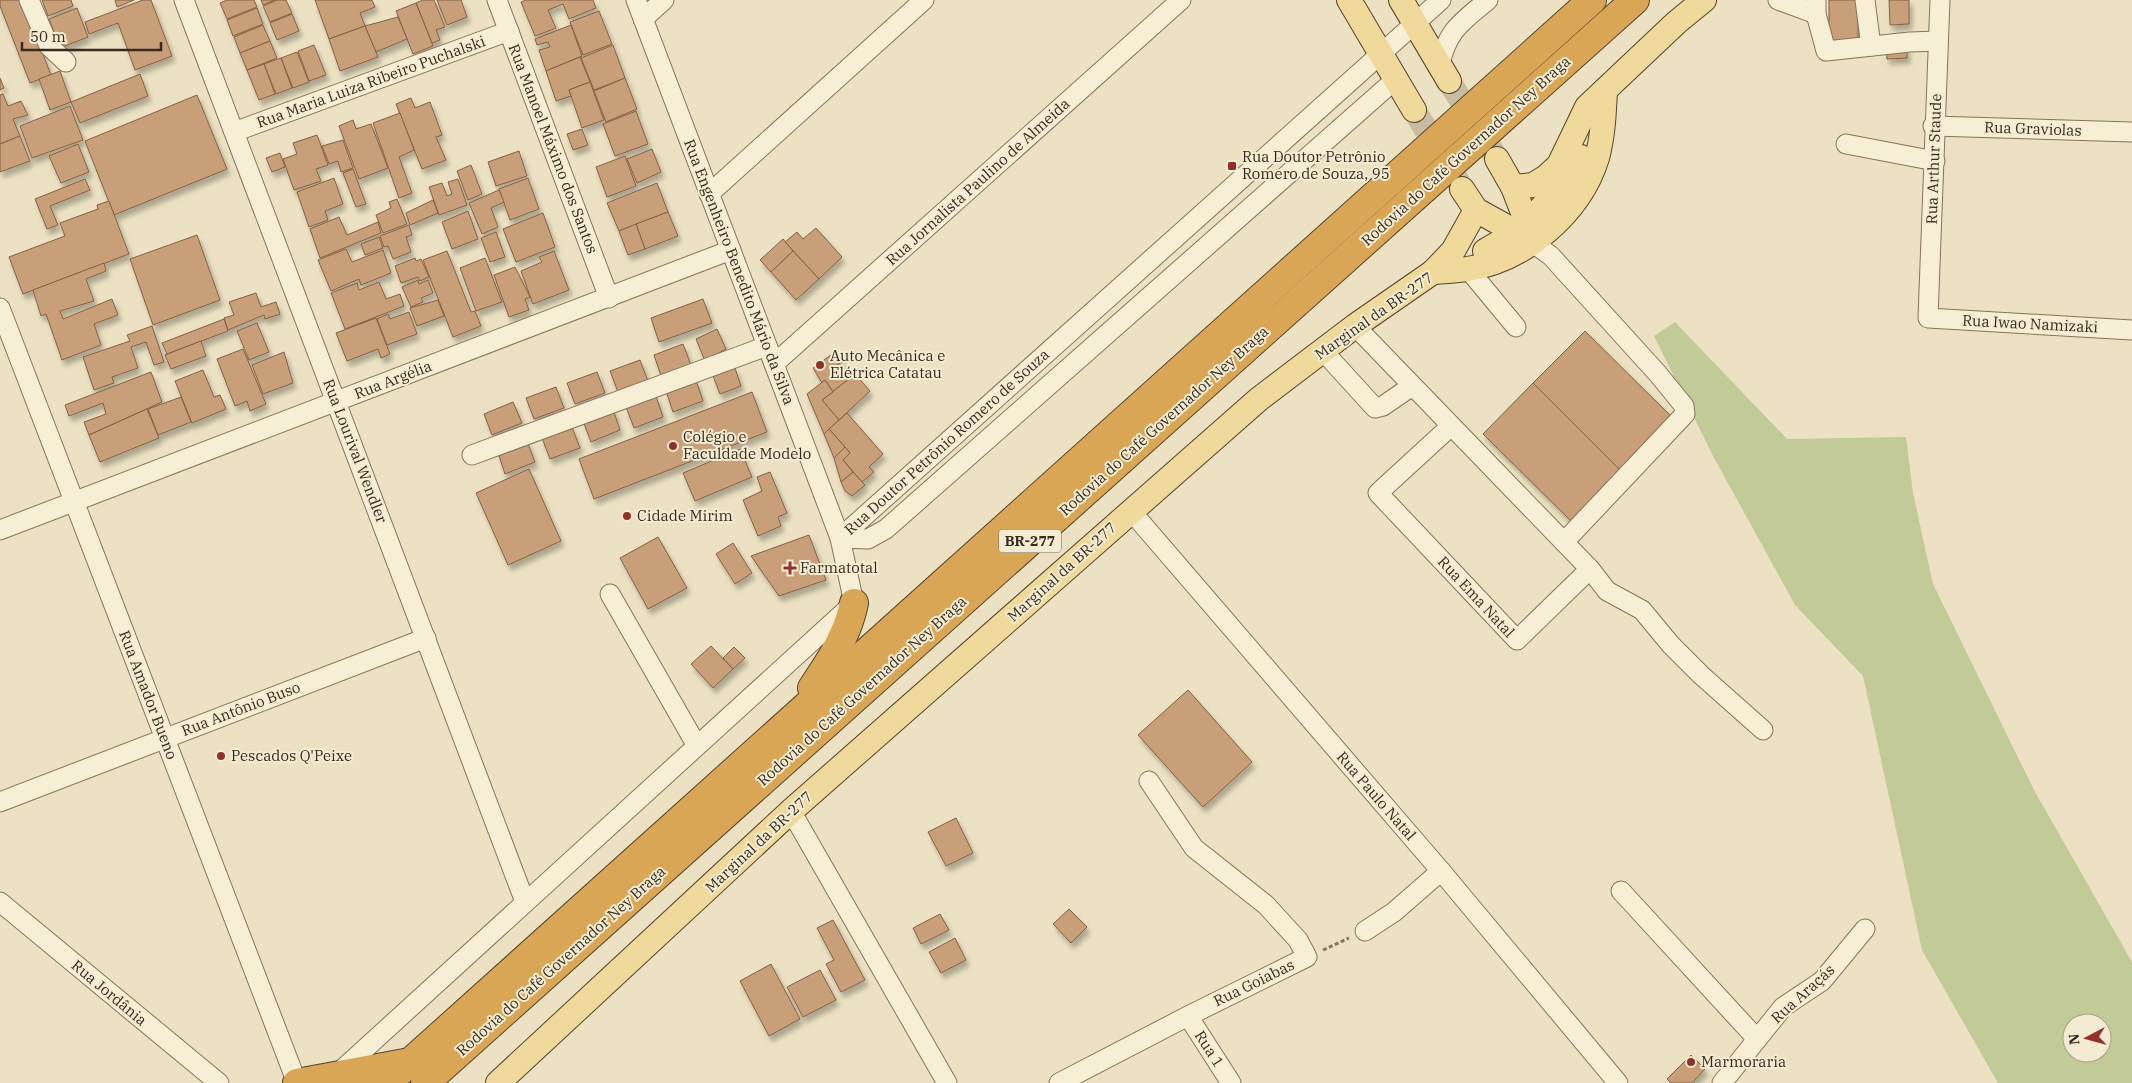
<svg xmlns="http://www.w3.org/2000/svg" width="2132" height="1083" viewBox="0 0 2132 1083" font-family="'IBM Plex Serif',serif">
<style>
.green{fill:#c2ca97;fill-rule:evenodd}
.building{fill:#c99f7a;stroke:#845f41;filter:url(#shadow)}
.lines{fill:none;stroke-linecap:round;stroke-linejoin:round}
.major-tunnel{stroke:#c8bda2;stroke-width:24;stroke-dasharray:24 12;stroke-linecap:butt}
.minor-casing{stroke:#86735a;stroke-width:21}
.major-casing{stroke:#54422e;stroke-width:26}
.highway-casing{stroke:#54422e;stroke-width:30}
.path{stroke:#86735a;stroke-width:3;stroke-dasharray:4 2.5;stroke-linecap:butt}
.minor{stroke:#f7efd5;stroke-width:19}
.major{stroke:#efd99b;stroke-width:24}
.highway{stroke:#d9a656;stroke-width:28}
.poi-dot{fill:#93302c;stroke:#f4ecd2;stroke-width:2}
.labels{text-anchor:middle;stroke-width:4;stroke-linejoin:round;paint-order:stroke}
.shield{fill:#f4ecd2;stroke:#6f6554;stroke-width:1}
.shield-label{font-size:14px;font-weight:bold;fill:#362b1e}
.street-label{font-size:15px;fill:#362b1e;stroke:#f4ecd2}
.poi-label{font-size:15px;fill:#362b1e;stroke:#f4ecd2;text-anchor:start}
</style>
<defs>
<filter id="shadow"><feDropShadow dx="3" dy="5.5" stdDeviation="2.5" flood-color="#0004"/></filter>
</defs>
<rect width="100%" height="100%" fill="#ece2c3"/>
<!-- green -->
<path class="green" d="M1675,322L1787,439L1906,437L1913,493L1933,584L2034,790L2132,962V1083H1998L1922,950L1863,676L1795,605L1713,456L1654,336ZM2072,1023H2102V1053H2072Z"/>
<!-- building -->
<g class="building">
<path d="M0,0H22L51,75L30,83L0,6Z"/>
<path d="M42,0H71L73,6L48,16Z"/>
<path d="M115,0H134L117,7Z"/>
<path d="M143,0H151L172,56L135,70L118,23L89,34L85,22Z"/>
<path d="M227,0H254L257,7L227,19L220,3Z"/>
<path d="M261,0H275L263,5Z"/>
<path d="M277,0H286L292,13L270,22L263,6Z"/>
<path d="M315,0H372L375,7L360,13L365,26L329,39Z"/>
<path d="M423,0H434L445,27L436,30L440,40L432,43L416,3Z"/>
<path d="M437,0H461L467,17L447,25Z"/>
<path d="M526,0H593L596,8L569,19L563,4L548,10L556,28L535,36L521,2Z"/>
<rect x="1829" y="0" width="29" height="44"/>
<path d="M1889,0H1909V24L1890,25Z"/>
<path d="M416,3L433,46L413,54L396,11Z"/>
<path d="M77,8L88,37L60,48L49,19Z"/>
<path d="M257,8L263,24L233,36L227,20Z"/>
<path d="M599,11L612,44L583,55L570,22Z"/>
<path d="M292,14L299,31L277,40L270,23Z"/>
<path d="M398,17L407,39L376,52L365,26Z"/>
<path d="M263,25L270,41L240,53L234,37Z"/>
<path d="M571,25L582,56L546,71L539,50L550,47L548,42L537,45L535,39Z"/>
<path d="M365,26L378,57L340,71L329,39Z"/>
<path d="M270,41L277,58L247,70L240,53Z"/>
<path d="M314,45L326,75L309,81L298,51Z"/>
<path d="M613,45L625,78L594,90L581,58Z"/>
<path d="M1907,47V58L1887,59L1886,48Z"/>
<path d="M297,52L309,82L293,88L281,58Z"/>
<path d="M580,57L590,82L569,90L571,96L556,101L546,71Z"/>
<path d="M281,58L292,88L276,94L264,64Z"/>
<path d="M264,64L275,94L259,100L247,70Z"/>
<path d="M60,71L71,102L50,110L39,79Z"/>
<path d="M140,74L148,96L80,123L71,102Z"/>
<path d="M0,78L4,88L0,90Z"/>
<path d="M625,78L637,109L606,122L594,91Z"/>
<path d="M590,82L604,120L582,128L569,90Z"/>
<path d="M3,94L8,106L21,101L28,115L13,119L20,136L0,144V95Z"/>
<path d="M197,95L227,169L114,215L85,141Z"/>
<path d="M411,98L415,108L430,102L442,135L436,137L446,160L422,169L396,104Z"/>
<path d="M70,106L83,140L32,158L20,126Z"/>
<path d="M636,111L648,144L615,156L603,124Z"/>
<path d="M400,113L414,150L399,157L412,193L399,198L373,123Z"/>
<path d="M353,120L356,129L371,124L388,168L359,179L339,126Z"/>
<path d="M582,129L588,145L573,150L567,134Z"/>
<path d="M317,135L328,165L316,169L321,181L294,190L283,159L297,154L293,143Z"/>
<path d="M20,136L30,161L0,172V144Z"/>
<path d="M343,140L353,168L341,172L338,161L329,164L322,146Z"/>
<path d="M78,144L89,172L61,183L49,156Z"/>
<path d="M652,149L661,172L637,183L627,159Z"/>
<path d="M519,151L527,176L496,186L488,162Z"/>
<path d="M280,153L285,167L272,172L266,158Z"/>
<path d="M625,156L636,186L607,197L596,167Z"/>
<path d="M471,165L482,194L468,200L457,171Z"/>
<path d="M353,169L366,204L356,207L343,173Z"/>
<path d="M334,178L343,204L325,211L328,220L309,227L297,192Z"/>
<path d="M528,178L539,209L510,220L499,189Z"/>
<path d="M85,179L90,190L50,206L58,225L47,229L35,199Z"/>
<path d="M458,179L467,205L439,215L429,187L442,183L447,196L452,194L448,182Z"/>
<path d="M657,183L668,212L619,231L607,203Z"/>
<path d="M499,190L504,202L491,208L498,227L482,234L469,203Z"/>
<path d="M397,199L407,224L383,233L376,215L391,208L389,202Z"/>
<path d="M433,200L438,213L410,225L406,213Z"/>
<path d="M109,201L129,254L23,294L9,257L65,236L60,223L98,209L97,205Z"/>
<path d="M468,211L478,239L452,249L442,222Z"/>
<path d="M668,212L678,236L645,249L636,224Z"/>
<path d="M543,213L555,247L516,262L503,229Z"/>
<path d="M339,217L347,235L378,222L381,233L320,258L310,229Z"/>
<path d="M636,224L645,249L628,255L619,231Z"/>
<path d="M409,225L412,235L406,237L411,252L393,259L388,246L384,247L380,236Z"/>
<path d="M816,228L842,257L819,279L785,242L797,232L803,239Z"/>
<path d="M496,232L505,257L490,262L481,238Z"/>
<path d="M197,235L220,300L153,325L130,259Z"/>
<path d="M379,237L383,248L365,255L361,244Z"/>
<path d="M783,239L793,251L771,272L760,260Z"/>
<path d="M346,249L352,262L383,250L391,273L361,285L359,279L331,291L318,260Z"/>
<path d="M447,251L471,312L475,311L481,326L453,337L423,260Z"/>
<path d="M554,251L569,290L533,304L521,271L542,262L539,257Z"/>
<path d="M793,251L819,279L796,300L771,272Z"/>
<path d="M415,258L416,261L421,259L429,277L420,281L418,277L401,283L395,266Z"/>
<path d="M485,258L502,302L476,311L460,268Z"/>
<path d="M104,263L106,271L86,279L94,301L60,311L63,319L112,299L118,315L94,324L101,345L62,360L46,314L41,316L33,290Z"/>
<path d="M515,267L530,297L525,299L529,310L509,317L494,275Z"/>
<path d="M418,280L419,284L428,280L433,293L421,298L423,302L411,307L402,287Z"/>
<path d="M379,282L386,299L400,294L404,306L345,329L331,293L357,283L359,290Z"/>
<path d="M256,293L261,307L276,302L280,314L265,319L264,315L228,330L224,318L234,315L229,302Z"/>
<path d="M703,299L712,323L659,342L651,318Z"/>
<path d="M438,300L444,316L417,326L410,308Z"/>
<path d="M409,312L417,334L387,345L377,319L388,314L390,319Z"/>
<path d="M376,318L390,354L381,358L378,349L347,361L336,333Z"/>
<path d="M224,319L228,331L167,354L162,343Z"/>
<path d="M257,323L269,352L249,360L237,331Z"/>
<path d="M152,326L164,362L154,365L146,342L131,347L138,368L112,377L114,383L94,390L83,357L130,341L127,335Z"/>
<path d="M717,329L726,349L705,361L696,339Z"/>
<path d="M1585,331L1673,418L1621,471L1533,383Z"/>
<path d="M201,341L206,356L171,369L165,355Z"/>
<path d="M683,344L691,365L661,376L654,355Z"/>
<path d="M243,349L266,404L250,411L247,401L235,406L217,359Z"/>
<path d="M284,352L293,383L263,394L252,365Z"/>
<path d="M835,352L842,362L837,365L850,378L833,392L825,380L822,383L813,368Z"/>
<path d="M640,360L648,381L618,392L610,371Z"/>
<path d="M735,368L741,386L720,394L713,376Z"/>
<path d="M203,370L214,397L220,395L226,409L192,423L175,381Z"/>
<path d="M151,372L162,402L89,435L84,422L106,414L103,403L69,416L65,405Z"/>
<path d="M597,372L605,393L575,404L567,383Z"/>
<path d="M855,374L870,391L839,420L822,400Z"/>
<path d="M696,380L703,401L673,412L666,391Z"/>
<path d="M825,380L833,392L822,400L839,420L824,434L807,394Z"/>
<path d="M1533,383L1621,471L1571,521L1483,434Z"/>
<path d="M556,387L564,408L534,419L526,398Z"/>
<path d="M752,392L767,432L594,499L579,459Z"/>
<path d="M656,396L663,417L634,428L626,407Z"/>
<path d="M181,397L191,422L158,435L148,409Z"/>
<path d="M513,402L522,423L492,435L484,414Z"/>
<path d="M147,409L159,438L100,462L89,435Z"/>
<path d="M613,409L620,430L591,442L583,421Z"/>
<path d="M847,413L883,454L869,467L874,472L862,482L843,460L850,453L829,429Z"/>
<path d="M572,427L580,448L550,459L542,438Z"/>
<path d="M829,429L845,447L834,458L824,434Z"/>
<path d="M527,441L535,462L505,474L498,453Z"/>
<path d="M845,447L850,453L843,460L853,472L841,482L834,458Z"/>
<path d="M740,449L752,477L695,501L683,473Z"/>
<path d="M529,469L561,541L508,565L476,493Z"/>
<path d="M770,472L787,513L778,517L781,526L758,536L743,500L762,491L757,477Z"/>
<path d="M853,472L865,485L852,496L845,491L841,482Z"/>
<path d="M809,535L826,580L779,596L751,556Z"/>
<path d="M658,537L687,588L648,609L620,558Z"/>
<path d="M733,543L752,573L735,584L716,554Z"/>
<path d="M711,646L733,669L713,688L691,664Z"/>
<path d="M734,647L745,658L733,669L723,658Z"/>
<path d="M1188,690L1252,762L1203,807L1138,735Z"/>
<path d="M956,818L973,853L946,866L928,832Z"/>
<path d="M1069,909L1087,927L1071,943L1053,924Z"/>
<path d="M940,914L949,930L921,944L913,928Z"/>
<path d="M833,920L865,980L841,992L826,964L834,960L817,928Z"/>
<path d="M955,938L966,960L941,973L929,952Z"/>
<path d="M771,964L800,1019L769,1036L740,981Z"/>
<path d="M820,970L836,1000L803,1017L787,987Z"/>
<path d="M1691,1055L1705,1069L1692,1083H1671L1667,1079Z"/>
</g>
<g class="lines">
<!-- major-tunnel -->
<g class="major-tunnel">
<path d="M1449,81L1497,159"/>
<path d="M1414,110L1459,183"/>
</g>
<defs>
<g id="minor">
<path d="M29,0L49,46L66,62"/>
<path d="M184,0L525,902"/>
<path d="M497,0L609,298"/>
<path d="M1778,0L1816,14"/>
<path d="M1816,0V14L1826,51L1910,42L1938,41"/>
<path d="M1865,0L1871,46"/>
<path d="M1940,0L1928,318L2132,330"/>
<path d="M643,19L664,0"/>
<path d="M1440,64C1448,29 1462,22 1488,0"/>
<path d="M1933,126L2132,132"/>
<path d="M234,132L509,31"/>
<path d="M1846,144L1935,161"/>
<path d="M709,194L924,0"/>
<path d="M1533,243L1551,256L1658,374L1684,406L1685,414L1564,542"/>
<path d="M1468,269L1516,327"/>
<path d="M0,308L297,1083"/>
<path d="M1355,326L1590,569L1607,591L1642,610L1671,645L1701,675L1763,730"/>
<path d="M1323,351L1375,408L1383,406L1412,386"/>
<path d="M774,364L1181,0"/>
<path d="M1451,426L1378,493L1517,640L1590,569"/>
<path d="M472,455L767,346"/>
<path d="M1131,511L1441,871L1618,1083"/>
<path d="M0,530L731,250"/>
<path d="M840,538L1441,0"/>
<path d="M840,538L868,539L886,529L1396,79"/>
<path d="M610,594L697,746"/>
<path d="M0,802L426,638"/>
<path d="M791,811L947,1083"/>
<path d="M1621,891L1757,1039"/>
<path d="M0,902L219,1083"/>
<path d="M1365,931L1394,912L1441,871"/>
<path d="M1188,1016L1231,1083"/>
<path d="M335,1076L854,603L840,538L636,0"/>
<path d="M1059,1083L1188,1016L1307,957L1298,940L1266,905L1194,848L1149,781"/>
<path d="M1722,1083L1783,1007L1822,981L1865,929"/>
</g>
<g id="major">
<path d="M1349,0L1414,110"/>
<path d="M1401,0L1449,81"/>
<path d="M1497,159L1513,187L1527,223"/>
<path d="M1513,187L1533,185L1546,177L1559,165L1587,107L1677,22L1704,0"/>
<path d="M1462,189L1476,210L1516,232"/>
<path d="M1485,251C1527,228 1555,197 1581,157"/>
<path d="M1433,272C1444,271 1456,271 1467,269C1524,261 1580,213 1597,158C1603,135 1604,113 1605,90"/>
<path d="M498,1083L791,811L1259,399L1355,326L1433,272L1453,251L1476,210"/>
</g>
<g id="highway">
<path d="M812,688C830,661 848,635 854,603"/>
<path d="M297,1083L410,1062"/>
<path d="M387,1083L1592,0"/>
<path d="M425,1083L1635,0"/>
</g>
</defs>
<!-- minor casing -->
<use href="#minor" class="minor-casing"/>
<!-- major casing -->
<use href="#major" class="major-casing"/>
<!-- highway casing -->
<use href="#highway" class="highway-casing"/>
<!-- path -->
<path class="path" d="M1323,950L1349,938"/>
<!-- minor -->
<use href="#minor" class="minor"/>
<!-- major -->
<use href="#major" class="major"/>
<!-- highway -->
<use href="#highway" class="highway"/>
</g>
<!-- markers -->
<g class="poi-dot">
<rect x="1227" y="161" width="10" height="10" rx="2.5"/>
<circle cx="820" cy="365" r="5"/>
<circle cx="673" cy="446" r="5"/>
<circle cx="627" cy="516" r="5"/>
<path d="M787.5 560.5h5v5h5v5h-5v5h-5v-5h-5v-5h5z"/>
<circle cx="221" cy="756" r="5"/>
<circle cx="1691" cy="1062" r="5"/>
</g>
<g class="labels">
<!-- shield labels -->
<rect class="shield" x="999" y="529.5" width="62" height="23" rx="4"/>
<g class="shield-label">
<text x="1030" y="546">BR-277</text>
</g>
<!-- street labels -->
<g class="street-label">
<text transform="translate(371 82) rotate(-20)" y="5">Rua Maria Luiza Ribeiro Puchalski</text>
<text transform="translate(2033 129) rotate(2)" y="5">Rua Graviolas</text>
<text transform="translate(553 149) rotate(69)" y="5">Rua Manoel Máximo dos Santos</text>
<text transform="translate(1466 151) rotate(-42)" y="5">Rodovia do Café Governador Ney Braga</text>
<text transform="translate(1934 159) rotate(-88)" y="5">Rua Arthur Staude</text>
<text transform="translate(978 182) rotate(-42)" y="5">Rua Jornalista Paulino de Almeida</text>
<text transform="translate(739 272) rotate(69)" y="5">Rua Engenheiro Benedito Mário da Silva</text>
<text transform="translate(1374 316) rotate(-35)" y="5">Marginal da BR-277</text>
<text transform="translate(2030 324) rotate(3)" y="5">Rua Iwao Namizaki</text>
<text transform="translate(393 380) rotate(-21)" y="5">Rua Argélia</text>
<text transform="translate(1164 421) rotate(-42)" y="5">Rodovia do Café Governador Ney Braga</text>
<text transform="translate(947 442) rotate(-42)" y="5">Rua Doutor Petrônio Romero de Souza</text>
<text transform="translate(355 451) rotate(69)" y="5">Rua Lourival Wendler</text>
<text transform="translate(1062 572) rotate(-42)" y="5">Marginal da BR-277</text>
<text transform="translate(1476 597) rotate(47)" y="5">Rua Ema Natal</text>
<text transform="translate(862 691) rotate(-42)" y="5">Rodovia do Café Governador Ney Braga</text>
<text transform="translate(148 695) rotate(69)" y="5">Rua Amador Bueno</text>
<text transform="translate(241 709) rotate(-21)" y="5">Rua Antônio Buso</text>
<text transform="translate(1376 796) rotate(49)" y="5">Rua Paulo Natal</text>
<text transform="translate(759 842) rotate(-43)" y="5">Marginal da BR-277</text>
<text transform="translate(561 961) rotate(-42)" y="5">Rodovia do Café Governador Ney Braga</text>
<text transform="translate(1254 983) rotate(-26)" y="5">Rua Goiabas</text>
<text transform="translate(109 993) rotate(40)" y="5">Rua Jordânia</text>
<text transform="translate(1803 994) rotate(-42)" y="5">Rua Araçás</text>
<text transform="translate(1209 1049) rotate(57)" y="5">Rua 1</text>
</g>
<!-- poi labels -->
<g class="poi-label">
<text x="1242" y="162">Rua Doutor Petrônio<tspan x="1242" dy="17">Romero de Souza, 95</tspan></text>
<text x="830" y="361">Auto Mecânica e<tspan x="830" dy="17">Elétrica Catatau</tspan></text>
<text x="683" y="442">Colégio e<tspan x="683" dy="17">Faculdade Modelo</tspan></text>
<text x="637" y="521">Cidade Mirim</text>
<text x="800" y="573">Farmatotal</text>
<text x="231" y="761">Pescados Q'Peixe</text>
<text x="1701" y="1067">Marmoraria</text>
</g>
</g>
<!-- north arrow -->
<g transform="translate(2087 1038) rotate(264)"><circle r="24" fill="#f4ecd2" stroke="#a89f8a"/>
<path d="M0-4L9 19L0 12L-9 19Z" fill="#93302c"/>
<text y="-8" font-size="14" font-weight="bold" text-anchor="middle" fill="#362b1e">N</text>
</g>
<!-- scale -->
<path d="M22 42v8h139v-8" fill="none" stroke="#362b1e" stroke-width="2.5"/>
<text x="30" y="42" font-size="15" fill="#362b1e" stroke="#f4ecd2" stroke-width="4" paint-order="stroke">50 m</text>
</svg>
